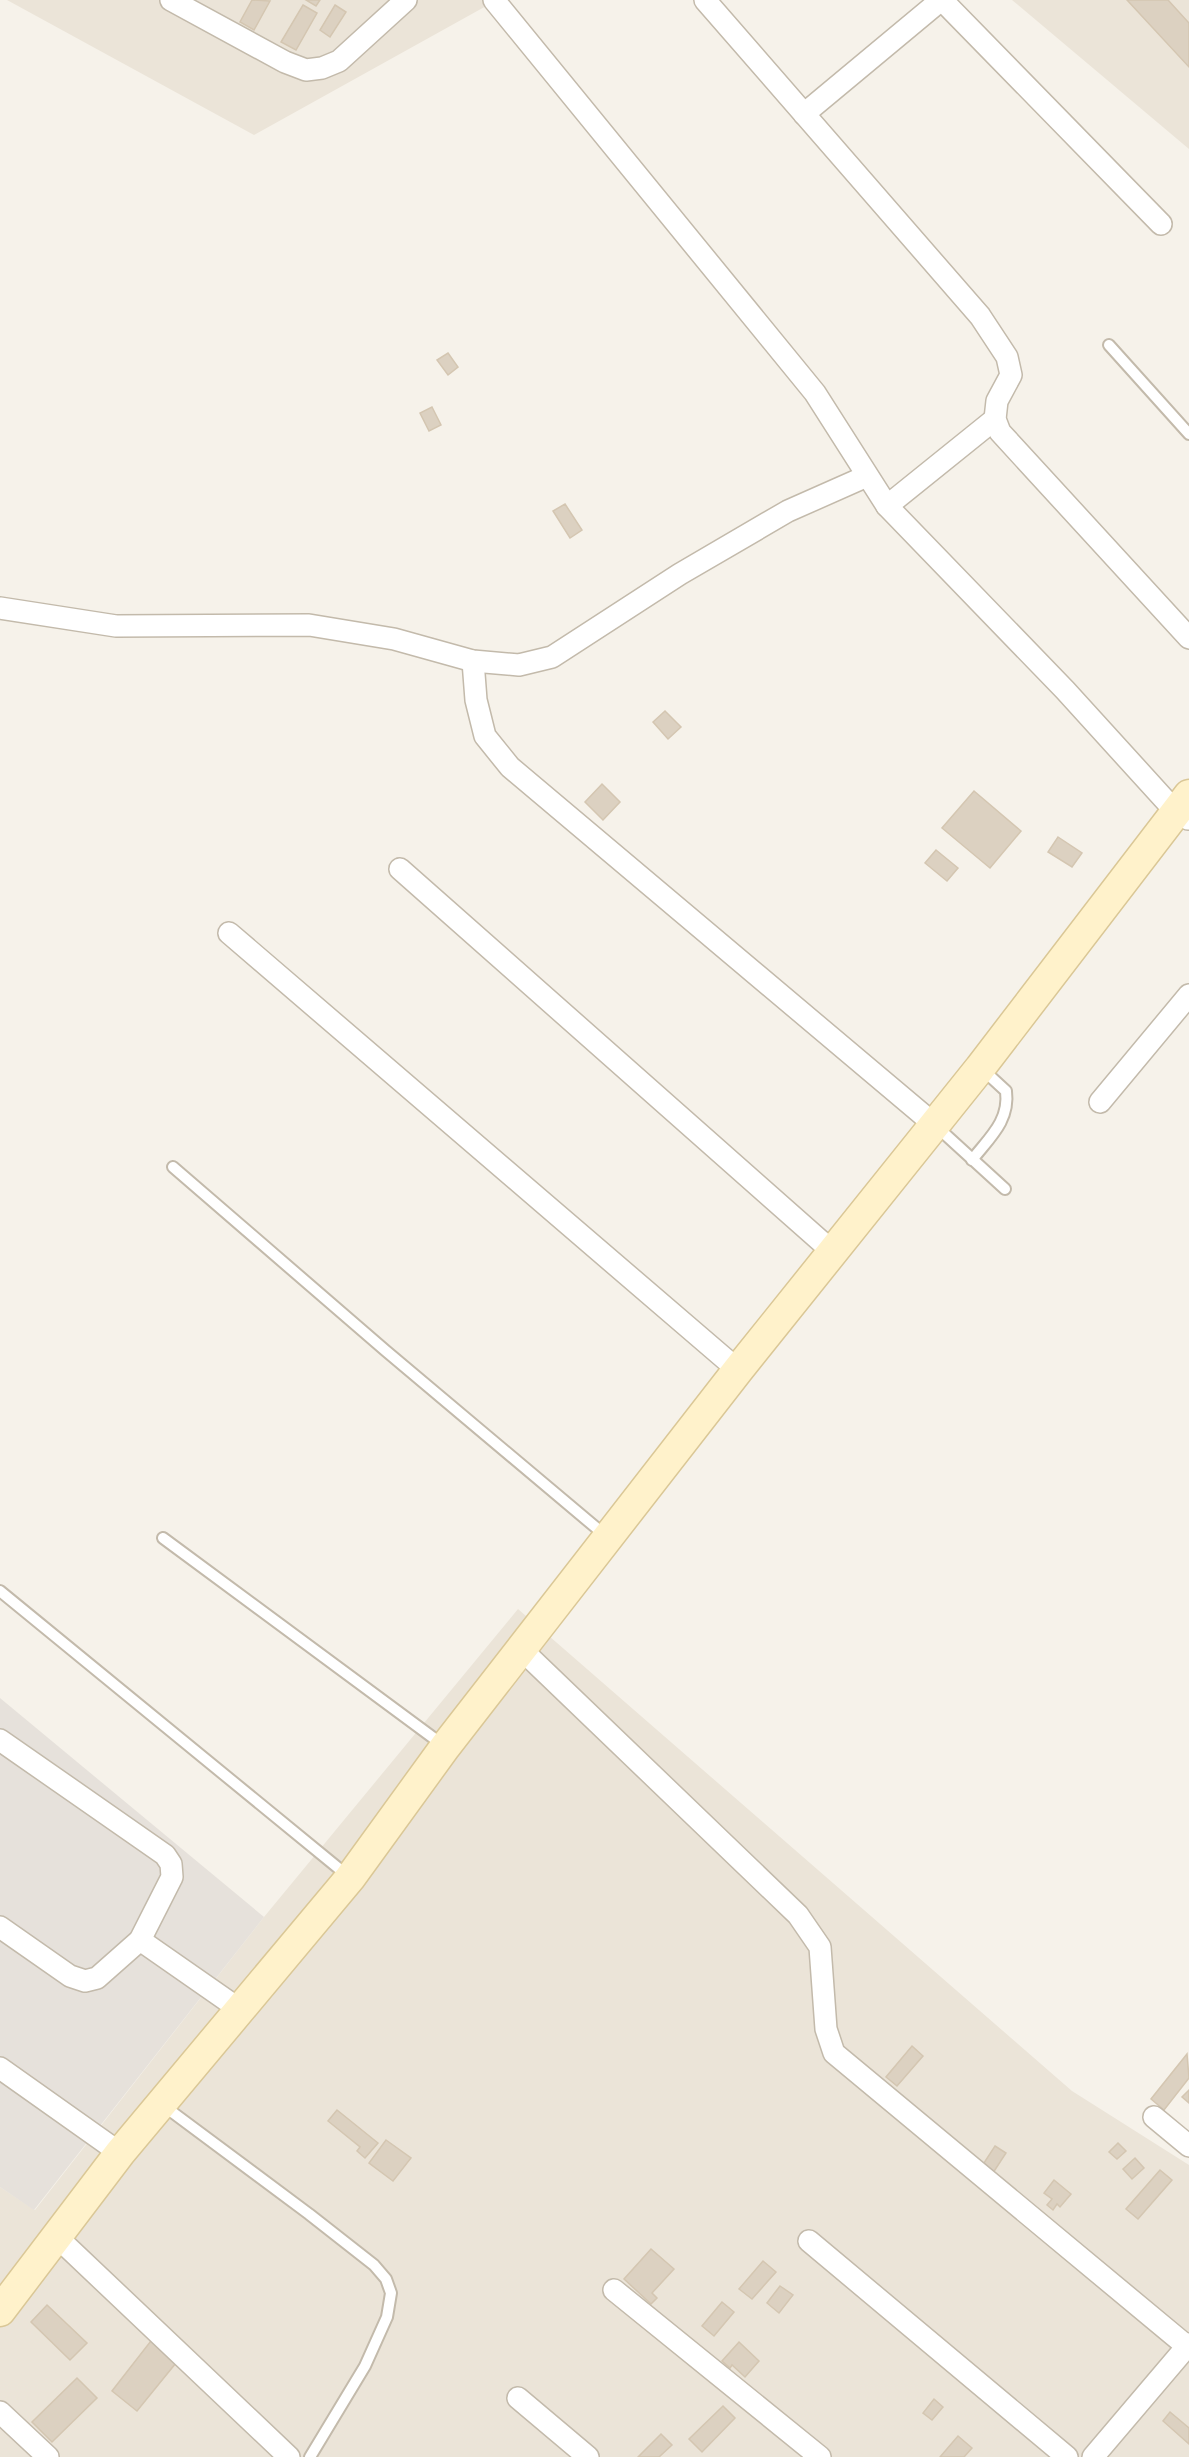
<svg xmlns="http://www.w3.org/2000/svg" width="1189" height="2457" viewBox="0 0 1189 2457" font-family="Helvetica,sans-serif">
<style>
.residential{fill:#ebe4d8}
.industrial{fill:#e6e1db}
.building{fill:#dcd1c1;stroke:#d4c6b1;stroke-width:1.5}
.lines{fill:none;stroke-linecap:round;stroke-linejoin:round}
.lane-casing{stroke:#c3baab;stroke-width:14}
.street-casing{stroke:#c3baab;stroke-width:24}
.secondary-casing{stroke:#dac796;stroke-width:33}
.lane{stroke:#fff;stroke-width:10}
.street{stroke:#fff;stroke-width:21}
.secondary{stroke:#fff2cb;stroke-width:30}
</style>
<rect width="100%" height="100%" fill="#f6f2ea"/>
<!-- residential -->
<g class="residential">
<path d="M7,0H497L254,135Z"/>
<path d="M1012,0H1189V149Z"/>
<path d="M518,1609L1072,2091L1189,2165V2457H0V2187L35,2210L264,1917Z"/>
</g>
<!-- industrial -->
<path class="industrial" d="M0,1698L264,1917L34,2210L0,2187Z"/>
<!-- building -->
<g class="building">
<path d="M252,0L270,1L254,30L240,22Z"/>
<path d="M306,0H320L316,6Z"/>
<path d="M1127,0H1168L1189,23V67Z"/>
<path d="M303,5L317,13L296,50L281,42Z"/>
<path d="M335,5L346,12L330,37L320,30Z"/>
<path d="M448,353L458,367L448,375L437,360Z"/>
<path d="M432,407L441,425L429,431L420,413Z"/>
<path d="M565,504L582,530L570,538L553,511Z"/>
<path d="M665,711L681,727L668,739L653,722Z"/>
<path d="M602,784L620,802L603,820L585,802Z"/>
<path d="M974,791L1021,831L990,868L942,828Z"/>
<path d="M1058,837L1082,853L1072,867L1048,852Z"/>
<path d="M936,850L958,868L947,881L925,863Z"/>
<path d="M912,2046L923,2056L897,2086L886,2077Z"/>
<path d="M1187,2054L1189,2078L1164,2110L1151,2099Z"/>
<path d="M1189,2090V2103L1182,2097Z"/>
<path d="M337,2110L378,2143L365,2158L357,2151L360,2147L328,2121Z"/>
<path d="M386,2140L411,2158L393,2181L369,2163Z"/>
<path d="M1118,2143L1126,2151L1117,2159L1109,2152Z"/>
<path d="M995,2146L1006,2153L991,2176L980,2169Z"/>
<path d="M1135,2158L1144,2168L1132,2179L1123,2169Z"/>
<path d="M1160,2170L1172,2180L1138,2219L1126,2209Z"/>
<path d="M1054,2180L1071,2194L1060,2207L1057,2204L1053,2210L1047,2205L1052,2199L1044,2193Z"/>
<path d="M651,2249L674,2269L652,2293L657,2298L651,2304L624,2279Z"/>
<path d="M763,2261L776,2272L752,2299L739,2289Z"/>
<path d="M780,2286L793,2295L779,2313L767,2303Z"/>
<path d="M722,2302L734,2312L714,2336L702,2326Z"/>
<path d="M47,2305L87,2343L70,2360L31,2322Z"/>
<path d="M154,2337L180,2358L137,2411L112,2391Z"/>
<path d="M739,2342L759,2361L745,2377L732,2365L730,2368L722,2361Z"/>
<path d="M77,2378L97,2398L52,2442L32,2422Z"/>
<path d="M934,2399L943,2407L932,2420L923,2413Z"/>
<path d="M723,2406L735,2418L702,2452L689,2439Z"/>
<path d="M1170,2412L1189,2428V2444L1163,2421Z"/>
<path d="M661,2434L672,2445L659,2457H638Z"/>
<path d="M958,2436L972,2448L964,2457H940Z"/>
</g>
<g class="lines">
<defs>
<g id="lane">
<path d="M1109,345L1189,434"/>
<path d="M936,1126L1005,1189"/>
<path d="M972,1160C989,1138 1010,1121 1006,1091L981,1068"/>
<path d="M173,1167L386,1351L606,1536"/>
<path d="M163,1538L443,1745"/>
<path d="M0,1591L348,1876"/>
<path d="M164,2106L309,2214L374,2265L386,2279L391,2293L387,2317L365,2366L310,2457"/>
</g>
<g id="street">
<path d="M171,0L285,62L306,70L322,68L339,61L406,0"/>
<path d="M494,0L815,393L887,506L1065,690L1175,811L1188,819"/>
<path d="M705,0L980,316L1007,357L1011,375L997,401L995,419L1000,432L1189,638"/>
<path d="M942,0L1161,224"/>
<path d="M804,114L941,0"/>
<path d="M887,506L995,419"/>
<path d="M0,608L116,626L309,625L394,639L473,661L519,665L552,657L680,574L788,511L867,476"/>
<path d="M473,661L476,700L485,736L510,767L935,1125"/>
<path d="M400,869L833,1252"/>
<path d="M229,933L738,1370"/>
<path d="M1100,1102L1189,995"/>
<path d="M522,1650L798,1915L820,1947L826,2029L834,2053L1189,2348"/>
<path d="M0,1740L165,1855L171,1864L172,1877L140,1940L97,1978L85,1981L70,1976L0,1927"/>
<path d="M140,1940L239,2009"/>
<path d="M0,2068L120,2153"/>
<path d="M1154,2117L1189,2146"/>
<path d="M57,2237L289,2457"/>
<path d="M809,2241L1067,2457"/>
<path d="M614,2290L820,2457"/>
<path d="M518,2398L588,2457"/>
<path d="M0,2412L48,2457"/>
<path d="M1093,2457L1189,2344"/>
</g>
<path id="secondary" d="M0,2311L120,2153L350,1878L445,1747L738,1370L980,1068L1189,795"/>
</defs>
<!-- lane casing -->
<use href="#lane" class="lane-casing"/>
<!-- street casing -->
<use href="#street" class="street-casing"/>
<!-- secondary casing -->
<use href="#secondary" class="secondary-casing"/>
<!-- lane -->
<use href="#lane" class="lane"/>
<!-- street -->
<use href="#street" class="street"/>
<!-- secondary -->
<use href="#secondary" class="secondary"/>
</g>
</svg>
